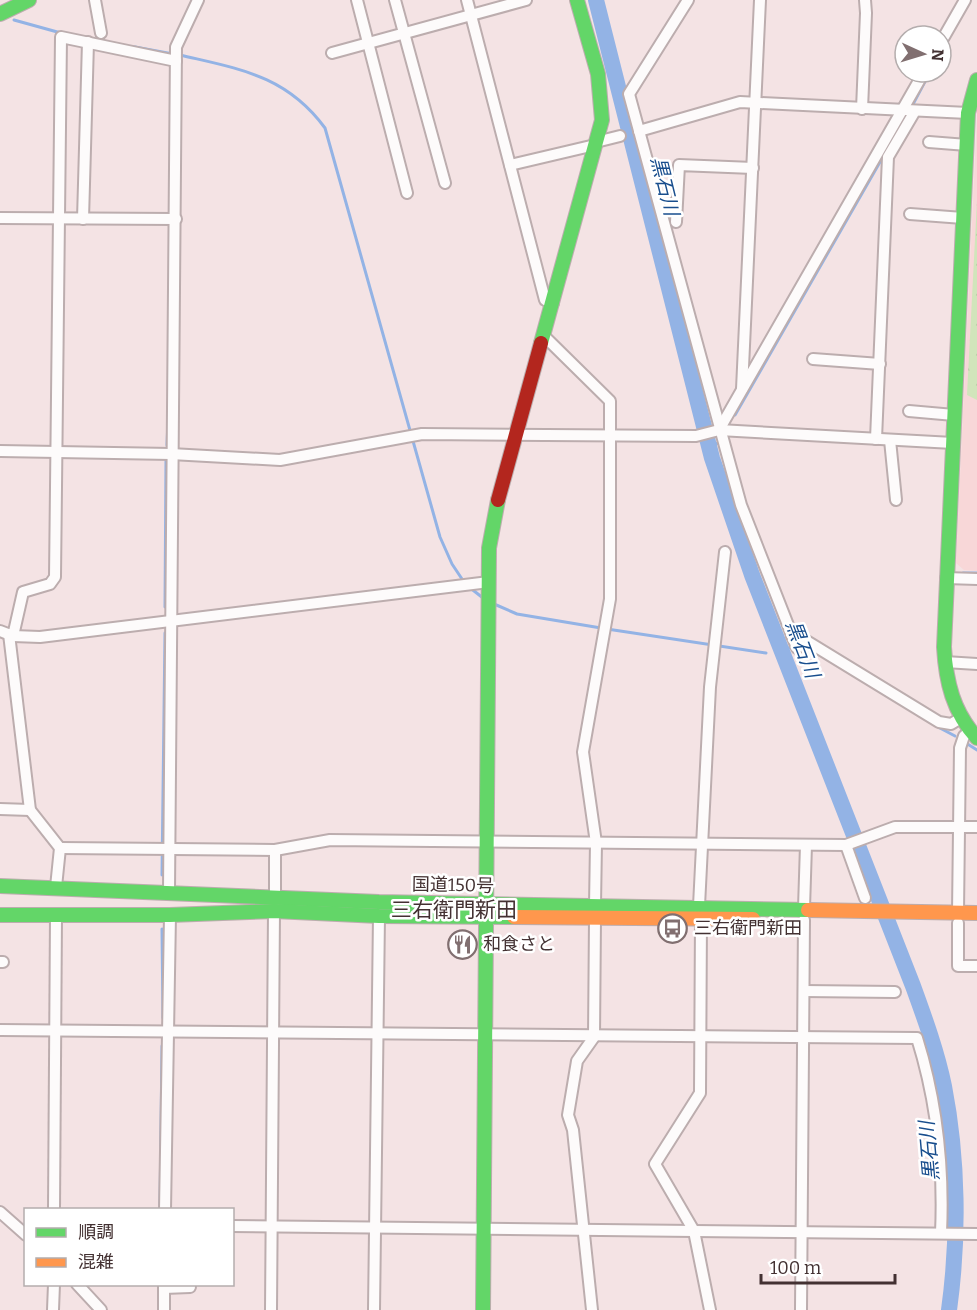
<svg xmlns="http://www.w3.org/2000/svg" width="977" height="1310" viewBox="0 0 977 1310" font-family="Bitter,'Noto Sans JP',serif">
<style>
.built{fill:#f8d7d8}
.forest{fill:url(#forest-firs)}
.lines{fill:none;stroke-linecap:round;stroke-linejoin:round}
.stream{stroke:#93b3e5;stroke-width:3}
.river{stroke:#93b3e5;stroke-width:16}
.street-casing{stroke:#bcadae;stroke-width:14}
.fast-casing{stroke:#bcadae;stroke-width:16}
.slow-casing{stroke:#bcadae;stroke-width:16}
.jam-casing{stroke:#bcadae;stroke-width:16}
.street{stroke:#fdfbfb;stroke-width:10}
.fast{stroke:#63d668;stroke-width:14}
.slow{stroke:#ff974d;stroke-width:14}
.jam{stroke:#b3261e;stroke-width:14}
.labels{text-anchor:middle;stroke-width:5;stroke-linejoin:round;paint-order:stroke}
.street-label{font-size:18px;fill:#433132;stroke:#fff}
.poi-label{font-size:18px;fill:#433132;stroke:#fff;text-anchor:start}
.water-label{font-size:20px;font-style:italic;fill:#184d8d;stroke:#fff}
.quarter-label{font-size:21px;fill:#433132;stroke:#fff}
</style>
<defs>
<pattern id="forest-firs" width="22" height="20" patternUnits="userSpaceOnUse" patternTransform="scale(1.5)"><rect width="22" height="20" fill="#d1e5bb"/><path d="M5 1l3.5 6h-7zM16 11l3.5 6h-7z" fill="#b5c5a1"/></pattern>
</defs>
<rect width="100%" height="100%" fill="#f4e3e4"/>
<!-- built -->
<path class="built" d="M977,115V571L964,570L956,563Z"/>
<!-- forest -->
<path class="forest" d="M977,200V400L967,395Z"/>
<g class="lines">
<!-- stream -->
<g class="stream">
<path d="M14,20L61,33"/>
<path d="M135,47L173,54"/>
<path d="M180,55C239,69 286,75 325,128L440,537L452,564L464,582"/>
<path d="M911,108L930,72"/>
<path d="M735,415L884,155"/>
<path d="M167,445L168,420"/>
<path d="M712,458L715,445L719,442"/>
<path d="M963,573H977"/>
<path d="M469,587L483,598"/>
<path d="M494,604L517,614L601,628"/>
<path d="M165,607L166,460"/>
<path d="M607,629L766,653"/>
<path d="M776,651L793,647"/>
<path d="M938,727L955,736"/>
<path d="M966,743L977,750"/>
<path d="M162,875L165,633"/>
<path d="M162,929L163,1018"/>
<path d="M160,1209L162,1046"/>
</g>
<!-- river -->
<path class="river" d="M596,0L712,458L752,575L913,986C925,1019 937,1052 944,1086C958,1158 959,1238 949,1310"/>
<defs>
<g id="street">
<path d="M95,0L101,33"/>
<path d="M357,0L407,193"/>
<path d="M395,0L445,183"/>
<path d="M467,0L545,300L553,303"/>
<path d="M688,0L629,94L741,505L797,648"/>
<path d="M941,42L965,0"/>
<path d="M332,53L526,0"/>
<path d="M862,109L866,13L865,0"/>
<path d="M639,131L740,102L968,113"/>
<path d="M596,142L620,136"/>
<path d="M929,142L967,145"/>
<path d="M510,165L595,145"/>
<path d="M910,214L963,218"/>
<path d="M0,218L176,219"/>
<path d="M83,219L88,42"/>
<path d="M676,222L679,165L753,168"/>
<path d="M544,336L610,401V599L583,752L596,843L595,905"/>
<path d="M813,359L880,364"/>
<path d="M742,389L760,0"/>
<path d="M909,411L954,415"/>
<path d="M719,430L924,72"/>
<path d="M876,439L888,157L915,111"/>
<path d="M890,440L896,500"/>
<path d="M0,451L171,454L280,460L422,434L696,436L719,430L953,443"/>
<path d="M946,578L977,579"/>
<path d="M0,631L13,636L40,637L489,582"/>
<path d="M9,634L30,810L60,848L56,887"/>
<path d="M13,636L23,592L50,584L55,577L61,37L176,61"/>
<path d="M792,636L800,637L939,722L951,724L961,718"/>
<path d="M945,662L977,664"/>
<path d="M0,809L30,810"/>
<path d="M846,845L865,898"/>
<path d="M60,848L275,850L330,840L846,845L895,827H977"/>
<path d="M169,891L176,47L198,0"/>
<path d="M275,898V850"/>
<path d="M699,906L710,687L725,552"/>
<path d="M804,908L806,845"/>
<path d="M958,912L960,748L964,736L970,731"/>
<path d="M701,920L700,1093L655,1164L694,1231L710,1310"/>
<path d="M958,923V966H977"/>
<path d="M0,962H3"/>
<path d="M804,991L895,992"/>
<path d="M0,1030L917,1038C937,1102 944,1166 941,1233"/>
<path d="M54,1210L56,916"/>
<path d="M165,1210L170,915"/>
<path d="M0,1212L26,1235"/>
<path d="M232,1226L977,1234"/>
<path d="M77,1284L101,1310"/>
<path d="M164,1288L190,1287"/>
<path d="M53,1310L54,1284"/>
<path d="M164,1310V1284"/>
<path d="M271,1310L274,911"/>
<path d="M374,1310L379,916"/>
<path d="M592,1310L573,1130L568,1115L577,1061L594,1037L595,919"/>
<path d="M801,1310L804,920"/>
</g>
<g id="fast">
<path d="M0,14L29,0"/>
<path d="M977,80L968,113L944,647C946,682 953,712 977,738"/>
<path d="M541,343L602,120L598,74L577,0"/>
<path d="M0,886L379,902L808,910"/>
<path d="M0,915H170L274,911L379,916L514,917"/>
<path d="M483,1310L489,548L498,500"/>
</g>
<g id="slow">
<path d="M808,910L977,913"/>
<path d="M514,917L753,919"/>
</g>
<path id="jam" d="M498,500L541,343"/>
</defs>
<!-- street casing -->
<use href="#street" class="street-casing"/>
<!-- fast casing -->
<use href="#fast" class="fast-casing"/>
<!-- slow casing -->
<use href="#slow" class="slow-casing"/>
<!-- jam casing -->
<use href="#jam" class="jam-casing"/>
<!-- street -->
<use href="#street" class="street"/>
<!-- fast -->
<use href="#fast" class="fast"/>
<!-- slow -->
<use href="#slow" class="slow"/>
<!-- jam -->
<use href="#jam" class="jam"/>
</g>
<!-- icons -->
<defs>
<symbol id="bus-ring" viewBox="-11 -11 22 22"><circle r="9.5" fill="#fff" stroke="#816f70" stroke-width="1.5"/><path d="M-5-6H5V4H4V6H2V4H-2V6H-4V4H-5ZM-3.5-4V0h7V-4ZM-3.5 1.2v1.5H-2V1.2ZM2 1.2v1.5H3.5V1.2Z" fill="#816f70"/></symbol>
<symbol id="restaurant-ring" viewBox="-11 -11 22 22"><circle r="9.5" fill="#fff" stroke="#816f70" stroke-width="1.5"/><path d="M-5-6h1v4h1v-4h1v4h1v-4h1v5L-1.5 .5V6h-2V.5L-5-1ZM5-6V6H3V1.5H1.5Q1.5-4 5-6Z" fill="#816f70"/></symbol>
</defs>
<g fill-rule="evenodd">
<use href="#bus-ring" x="656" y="912" width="33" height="33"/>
<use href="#restaurant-ring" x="446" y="928" width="33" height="33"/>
</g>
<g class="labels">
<!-- street labels -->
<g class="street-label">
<text transform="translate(453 885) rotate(1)" y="6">国道150号</text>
</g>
<!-- poi labels -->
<g class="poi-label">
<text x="694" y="934">三右衛門新田</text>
<text x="483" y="950">和食さと</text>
</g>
<!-- water labels -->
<g class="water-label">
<text transform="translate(665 186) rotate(76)" y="7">黒石川</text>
<text transform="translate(803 649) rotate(69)" y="7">黒石川</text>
<text transform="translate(929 1151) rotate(-95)" y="7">黒石川</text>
</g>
<!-- quarter labels -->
<g class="quarter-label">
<text x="454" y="917">三右衛門新田</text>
</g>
</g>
<!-- legend -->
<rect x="24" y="1208" width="210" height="78" fill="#ffffff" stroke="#b4adad" stroke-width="1.5"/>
<rect x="36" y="1228" width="30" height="9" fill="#63d668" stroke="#b4adad" stroke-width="1.5"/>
<text x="78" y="1238" font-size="18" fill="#433132">順調</text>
<rect x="36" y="1258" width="30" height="9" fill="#ff974d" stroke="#b4adad" stroke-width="1.5"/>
<text x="78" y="1268" font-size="18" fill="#433132">混雑</text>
<!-- north arrow -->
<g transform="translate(923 54) rotate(94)"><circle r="28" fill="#ffffff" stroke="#b4adad" stroke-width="1.5"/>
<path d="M0-4.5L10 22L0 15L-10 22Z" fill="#816f70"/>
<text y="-9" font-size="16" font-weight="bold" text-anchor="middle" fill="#433132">N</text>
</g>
<!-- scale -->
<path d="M761 1274v9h134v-9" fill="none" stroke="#433132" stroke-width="3"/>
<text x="770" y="1274" font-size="18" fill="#433132" stroke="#ffffff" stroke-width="4.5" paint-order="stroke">100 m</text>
</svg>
